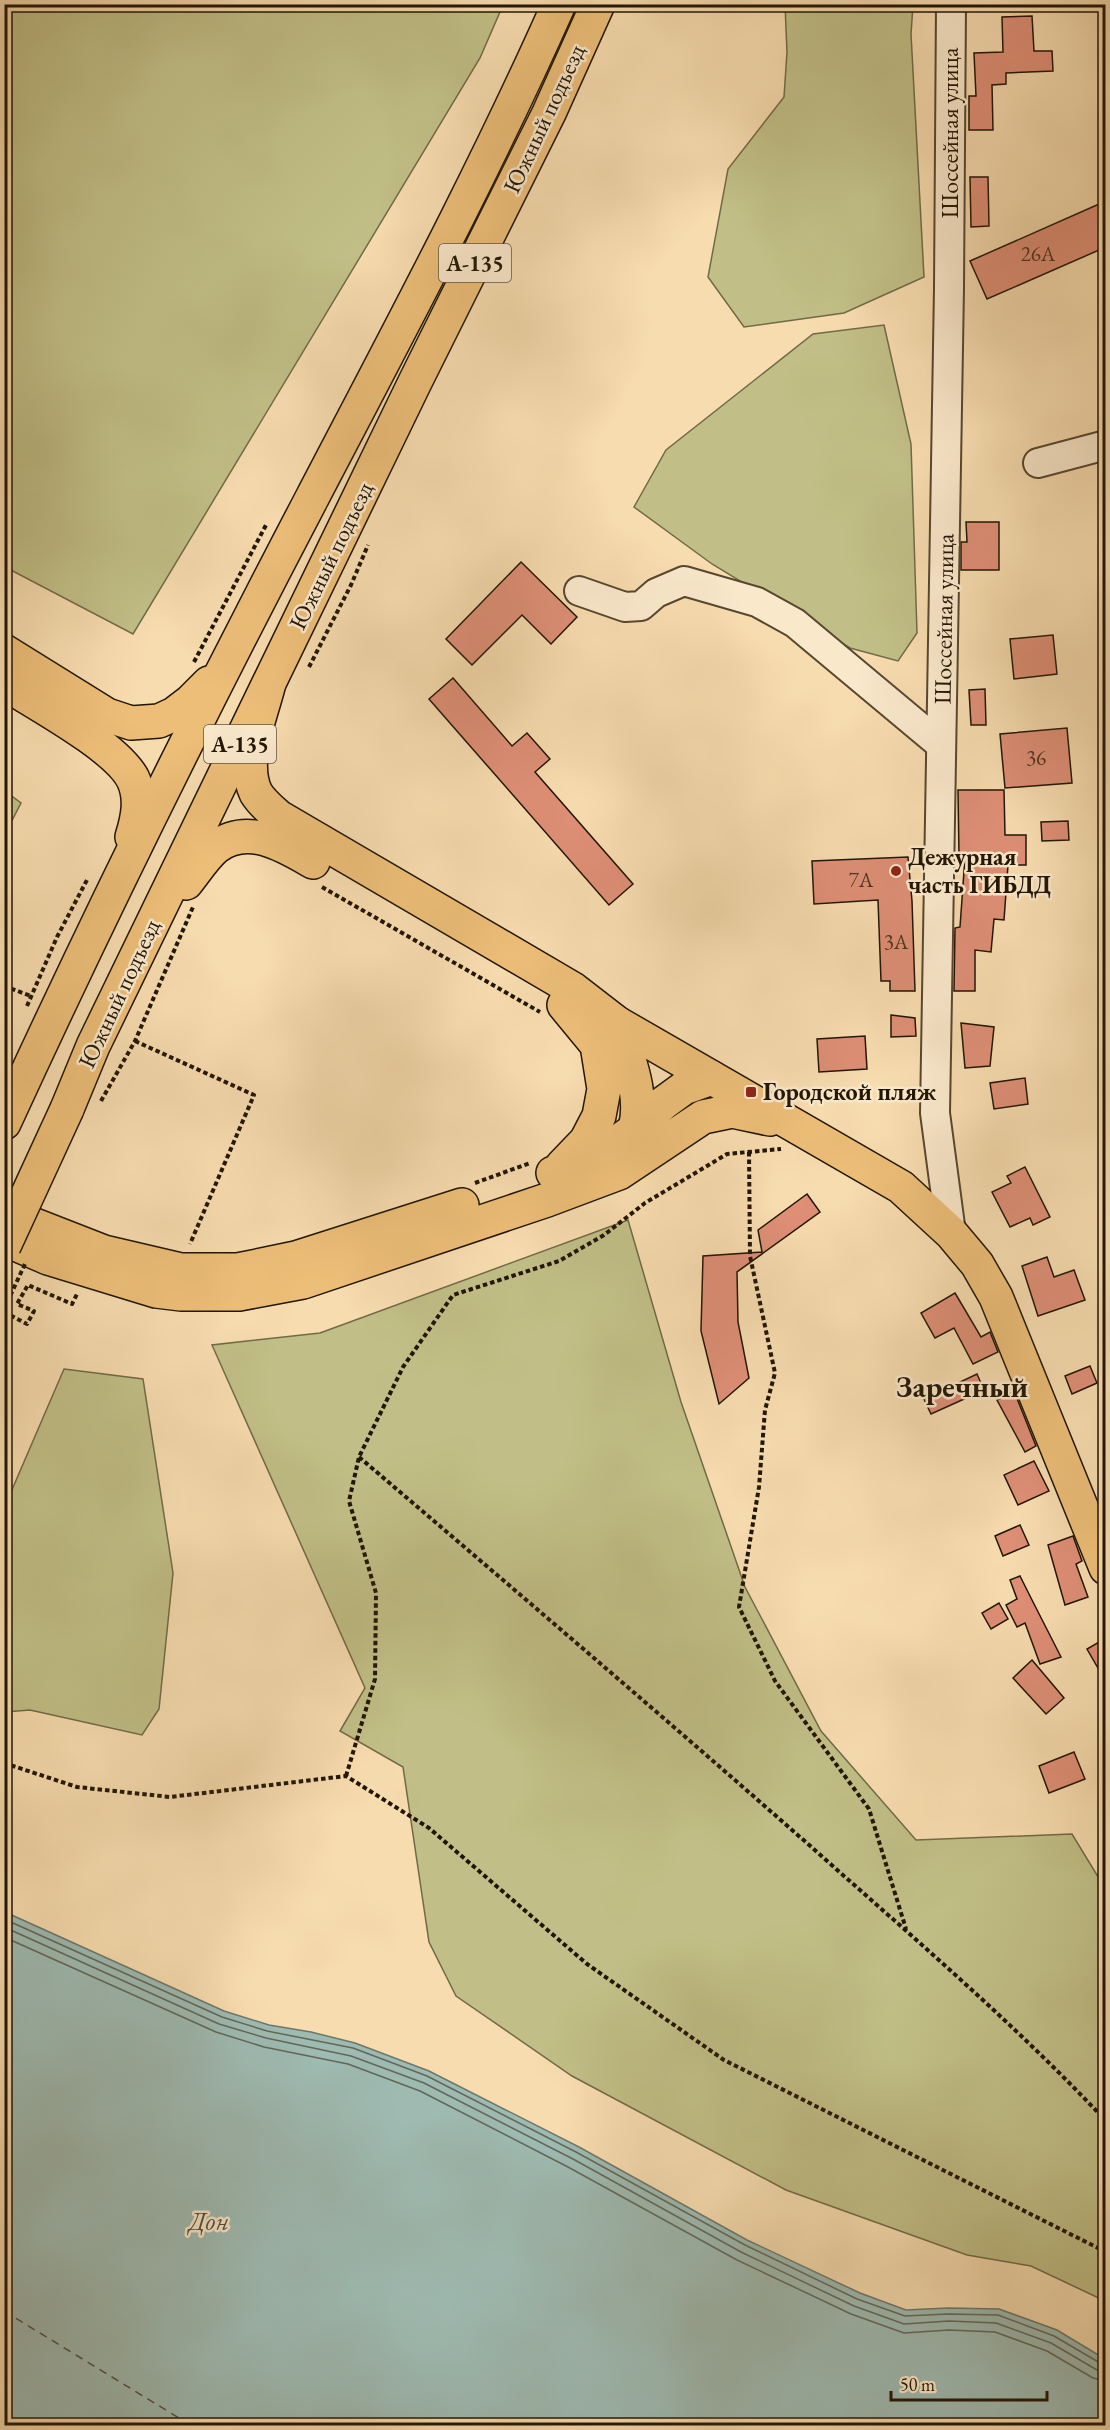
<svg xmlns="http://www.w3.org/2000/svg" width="1110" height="2430" viewBox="0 0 1110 2430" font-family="'EB Garamond',serif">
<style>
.green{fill:#c1bf87;stroke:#726a46;stroke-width:1.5}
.water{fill:#9ebab1;stroke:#6c786c;stroke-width:1.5}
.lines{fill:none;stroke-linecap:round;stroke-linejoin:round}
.shore{stroke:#60685a;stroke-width:1.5}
.ferry{stroke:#4d4f41;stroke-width:1.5;stroke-dasharray:8 6;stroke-linecap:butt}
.building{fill:#de8f76;stroke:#221504;stroke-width:1.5}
.minor-casing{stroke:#57472f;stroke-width:32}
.major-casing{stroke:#221504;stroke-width:36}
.path{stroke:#221504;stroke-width:4;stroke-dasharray:4.5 3;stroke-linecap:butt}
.minor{stroke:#fae8cb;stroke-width:28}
.major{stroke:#ecbe78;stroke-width:33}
.major-bridge-casing{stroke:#221504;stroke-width:36;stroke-linecap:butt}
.path-bridge{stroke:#221504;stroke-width:4;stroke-dasharray:4.5 3;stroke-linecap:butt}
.major-bridge{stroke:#ecbe78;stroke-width:33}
.poi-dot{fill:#8f2418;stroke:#fae8cb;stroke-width:2}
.labels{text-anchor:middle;stroke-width:5;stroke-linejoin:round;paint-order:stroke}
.number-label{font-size:21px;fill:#513420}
.shield{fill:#fae8cb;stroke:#635440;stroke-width:1.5}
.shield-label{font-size:22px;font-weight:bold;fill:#221504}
.street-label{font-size:24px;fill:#221504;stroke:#fae8cb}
.poi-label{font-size:24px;font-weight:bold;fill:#221504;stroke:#fae8cb;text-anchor:start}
.water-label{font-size:26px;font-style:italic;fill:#4d4f41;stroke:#fae8cb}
.district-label{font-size:30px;font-weight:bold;fill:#221504;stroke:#fae8cb}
</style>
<rect width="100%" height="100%" fill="#f7dcaf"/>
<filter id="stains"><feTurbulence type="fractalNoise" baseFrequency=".00333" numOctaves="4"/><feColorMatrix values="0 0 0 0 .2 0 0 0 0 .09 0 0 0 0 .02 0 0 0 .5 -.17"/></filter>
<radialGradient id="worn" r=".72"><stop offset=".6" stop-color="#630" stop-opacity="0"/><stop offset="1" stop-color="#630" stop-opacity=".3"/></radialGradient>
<!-- green -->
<g class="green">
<path d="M4,5H503L480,58L133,634L5,567Z"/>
<path d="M785,5H913L911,34L924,277L844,313L744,327L708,277L728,169L784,97L787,52Z"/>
<path d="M884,325L911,444L917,633L898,661L850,648L712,564L634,507L666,450L813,334Z"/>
<path d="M5,791L21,803L5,834Z"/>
<path d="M628,1220L681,1402L745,1587L821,1731L916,1840L1072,1834L1103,1885H1105V2301L1031,2266L967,2255L786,2190L572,2076L456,1996L429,1942L403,1767L340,1731L365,1688L212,1345L320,1333Z"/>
<path d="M64,1369L143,1379L173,1573L159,1709L142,1735L30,1710L5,1712V1506Z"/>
</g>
<!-- water -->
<path class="water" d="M5,1912L224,2011L269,2025L311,2032L355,2043L429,2071L579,2147L747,2240L860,2293L906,2310L948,2308L999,2309L1057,2330L1105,2359V2425H5Z"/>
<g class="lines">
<!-- shore -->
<g class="shore">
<path d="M4,1919L222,2017L267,2031L353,2048L427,2076L576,2152L745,2245L857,2299L905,2316L948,2314L998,2315L1054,2336L1100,2363L1106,2364"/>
<path d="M4,1927L219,2024L266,2038L351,2056L424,2083L573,2159L741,2252L854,2306L904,2324L949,2321L996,2323L1051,2343L1097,2370L1106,2372"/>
<path d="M4,1937L216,2032L264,2047L348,2064L420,2091L568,2167L737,2260L851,2314L904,2333L949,2330L995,2332L1047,2351L1093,2378L1106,2381"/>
</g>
<!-- ferry -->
<path class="ferry" d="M4,2311L192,2426"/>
</g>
<!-- building -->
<g class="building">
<path d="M1032,16L1034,51H1052L1053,71L1006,73V84L992,85L993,130H969V96H976L974,53L1003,52L1002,17Z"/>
<path d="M970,177H988L989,226L971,227Z"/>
<path d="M1106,201V247L987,299L970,261Z"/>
<path d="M966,522H999V570H961V542H967Z"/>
<path d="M521,562L577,617L551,644L522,615L472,665L446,639Z"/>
<path d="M1053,635L1057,674L1014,679L1010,639Z"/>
<path d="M453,678L512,746L527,733L550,759L535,772L633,884L609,905L429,699Z"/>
<path d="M985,689L986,725H971L969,690Z"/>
<path d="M1067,728L1072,783L1005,788L1000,734Z"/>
<path d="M958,790H1004L1005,835H1026V865H1008L1004,920L994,919L991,952L975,950V991H954L955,928L960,927L965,857H959Z"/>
<path d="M1068,821L1069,840L1042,841L1041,822Z"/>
<path d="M908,857L912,901L915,991H890V981H881L878,900L814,904L812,861Z"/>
<path d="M891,1015L915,1018L916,1036L891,1037Z"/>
<path d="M961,1023L994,1027L990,1066L965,1068Z"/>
<path d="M865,1036L867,1069L819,1072L817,1039Z"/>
<path d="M1025,1078L1028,1104L994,1109L990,1083Z"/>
<path d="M1025,1167L1050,1217L1033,1225L1030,1218L1010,1227L992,1192L1011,1183L1007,1176Z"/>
<path d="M807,1194L820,1212L737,1272L738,1322L749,1378L719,1404L701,1331L703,1256L762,1252L758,1230Z"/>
<path d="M1047,1257L1054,1277L1074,1270L1085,1300L1038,1316L1022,1266Z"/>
<path d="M955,1293L981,1337L990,1332L998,1352L973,1364L954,1328L935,1338L921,1313Z"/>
<path d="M1090,1366L1097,1383L1072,1394L1065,1376Z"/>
<path d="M977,1374L984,1390L931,1414L924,1399Z"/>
<path d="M1014,1391L1036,1446L1025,1452L997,1400Z"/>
<path d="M1034,1461L1049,1491L1018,1505L1004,1475Z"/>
<path d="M1020,1525L1029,1545L1003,1556L995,1536Z"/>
<path d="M1073,1536L1082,1561L1076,1564L1088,1597L1065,1605L1048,1545Z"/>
<path d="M1020,1576L1031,1598L1061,1657L1040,1664L1025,1623L1017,1627L1006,1605L1017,1599L1010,1580Z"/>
<path d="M999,1603L1008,1619L991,1629L982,1613Z"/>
<path d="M1106,1638V1682L1087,1649Z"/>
<path d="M1032,1660L1064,1698L1046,1714L1013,1678Z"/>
<path d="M1074,1752L1085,1779L1049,1793L1039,1766Z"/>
</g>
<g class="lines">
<defs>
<g id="minor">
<path d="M1038,463L1106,445"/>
<path d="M579,591L625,607L641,606L656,593L684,581L757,602L795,623L941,745"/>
<path d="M951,1233L935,1113L949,288L951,4"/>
</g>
<g id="major">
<path d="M4,651L107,715L131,723L159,721L174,714L191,701L209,683"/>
<path d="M4,683C37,704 117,747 133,779C142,798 138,818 132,837"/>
<path d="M268,687C260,718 241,762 256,793C262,803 271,810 279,817L573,989L617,1023L901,1187L951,1233L977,1264L996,1297L1106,1568"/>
<path d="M186,883C195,872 205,856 216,847C248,823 284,845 313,862"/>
<path d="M617,1023C628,1056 649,1107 630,1140"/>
<path d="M67,1109L93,1046L415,382L549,113L598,4"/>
<path d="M4,1123C101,912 204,704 312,498C397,335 484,173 559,4"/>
<path d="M562,1166L586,1141L599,1116L604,1089L597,1045L564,1005"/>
<path d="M553,1173L591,1160L636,1129L662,1104L684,1088L712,1078"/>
<path d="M4,1213L104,1252L181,1270H238L296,1258L462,1205"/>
<path d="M4,1239L48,1258L156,1291L181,1294H239L303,1282L547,1200L619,1173L703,1117L732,1111L770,1119"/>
</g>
</defs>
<!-- minor casing -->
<use href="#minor" class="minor-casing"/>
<!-- major casing -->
<use href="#major" class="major-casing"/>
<!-- path -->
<g class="path">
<path d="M194,662L266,525"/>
<path d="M309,667L351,585L368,545"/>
<path d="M322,887L540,1012"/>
<path d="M4,986L31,996"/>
<path d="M27,1006L57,937L88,878"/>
<path d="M135,1041L254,1095L190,1244"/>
<path d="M101,1101L135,1041L193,907"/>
<path d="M749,1152L750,1256L775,1373L765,1410L759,1487L739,1607L775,1681L869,1809L906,1929"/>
<path d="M475,1183L530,1163"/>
<path d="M4,1312L27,1324L34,1311L17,1304L28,1285L72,1304L78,1292"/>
<path d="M359,1457C509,1585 659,1713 808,1844C909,1934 1013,2022 1106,2121"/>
<path d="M4,1763L77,1787L170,1797L346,1776L429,1828L587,1964L724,2060L1106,2252"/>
<path d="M346,1776L375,1679L376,1593L349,1501L359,1457L403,1367L453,1295L559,1261L604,1235L645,1203L727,1154L781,1149"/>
</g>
<!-- minor -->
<use href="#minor" class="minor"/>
<!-- major -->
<use href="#major" class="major"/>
<defs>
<path id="major-bridge" d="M4,1246L67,1109"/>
</defs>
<!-- major-bridge casing -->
<use href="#major-bridge" class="major-bridge-casing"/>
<!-- path-bridge -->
<path class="path-bridge" d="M4,1309L25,1264"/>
<!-- major-bridge -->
<use href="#major-bridge" class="major-bridge"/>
</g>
<!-- markers -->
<g class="poi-dot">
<circle cx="896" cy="871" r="6"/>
<rect x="745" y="1086" width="12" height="12" rx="3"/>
</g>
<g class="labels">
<!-- number labels -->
<g class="number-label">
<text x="1038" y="261">26А</text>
<text x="1036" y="765">36</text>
<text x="861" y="887">7А</text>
<text x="896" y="949">3А</text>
</g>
<!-- shield labels -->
<g class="shield">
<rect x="439" y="244" width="72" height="38" rx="4.5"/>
<rect x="204" y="725" width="72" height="38" rx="4.5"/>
</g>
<g class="shield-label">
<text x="475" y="271">А-135</text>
<text x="240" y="752">А-135</text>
</g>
<!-- street labels -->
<g class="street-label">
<text transform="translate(544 119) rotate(-65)" y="8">Южный подъезд</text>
<text transform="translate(950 133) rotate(-90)" y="8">Шоссейная улица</text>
<text transform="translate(331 556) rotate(-64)" y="8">Южный подъезд</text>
<text transform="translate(944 619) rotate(-89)" y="8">Шоссейная улица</text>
<text transform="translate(119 994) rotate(-65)" y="8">Южный подъезд</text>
</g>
<!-- poi labels -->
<g class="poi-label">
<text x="908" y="865">Дежурная<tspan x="908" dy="28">часть ГИБДД</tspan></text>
<text x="763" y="1100">Городской пляж</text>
</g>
<!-- water labels -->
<g class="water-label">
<text x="209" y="2230">Дон</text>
</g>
<!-- district labels -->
<g class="district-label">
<text x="962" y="1397">Заречный</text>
</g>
</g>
<!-- margin -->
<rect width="1110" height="2430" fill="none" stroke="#f7dcaf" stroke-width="24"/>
<rect x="6" y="6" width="1098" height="2418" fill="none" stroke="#221504" stroke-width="3"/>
<rect x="12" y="12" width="1086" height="2406" fill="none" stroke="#221504" stroke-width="1.5"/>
<!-- scale -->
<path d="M891 2391v9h156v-9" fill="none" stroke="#221504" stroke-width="3"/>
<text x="900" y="2391" font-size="18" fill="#221504" stroke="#fae8cb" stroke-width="4.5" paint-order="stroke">50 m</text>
<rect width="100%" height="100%" filter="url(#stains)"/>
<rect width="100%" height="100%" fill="url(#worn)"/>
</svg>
